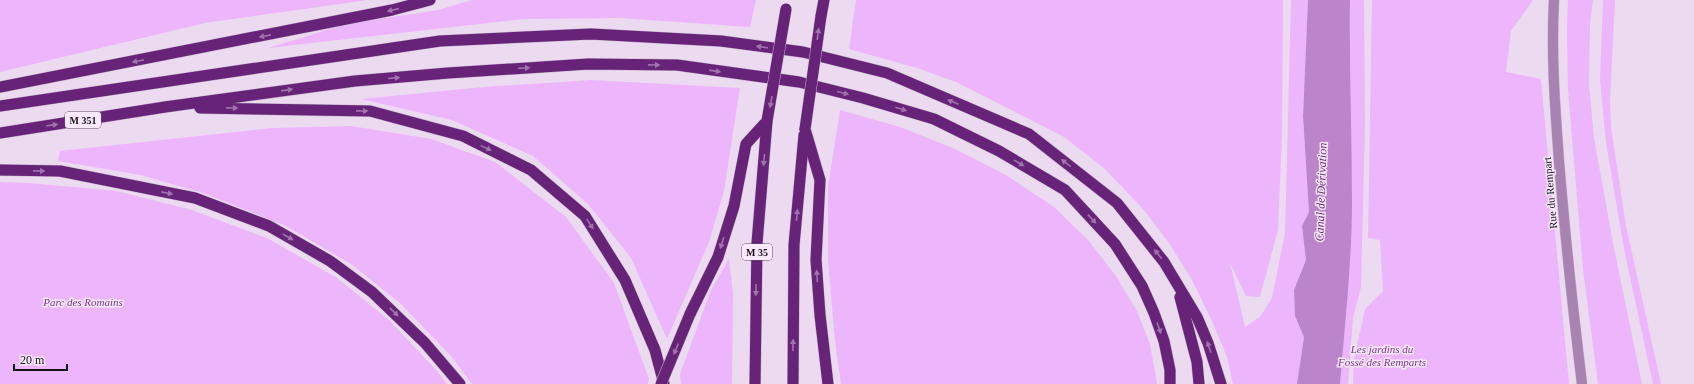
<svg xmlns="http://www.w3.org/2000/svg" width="1694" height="384" viewBox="0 0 1694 384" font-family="Georgia,serif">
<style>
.green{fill:#edb5fc}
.water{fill:#bc84cb}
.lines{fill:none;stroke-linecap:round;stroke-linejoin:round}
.tertiary-casing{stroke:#c6b6ca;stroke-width:11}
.trunk-casing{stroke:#c6b6ca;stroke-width:12}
.tertiary{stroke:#a883b2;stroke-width:10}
.trunk{stroke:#662378;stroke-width:11}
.trunk-bridge-casing{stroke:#c6b6ca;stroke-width:12;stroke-linecap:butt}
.trunk-bridge{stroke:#662378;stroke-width:11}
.oneway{fill:#a172ae}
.labels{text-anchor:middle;stroke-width:3;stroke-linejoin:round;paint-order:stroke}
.shield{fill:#f9e8fe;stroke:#5b525e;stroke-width:1}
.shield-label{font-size:10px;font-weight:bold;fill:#171119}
.street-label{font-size:11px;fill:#171119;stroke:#f9e8fe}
.park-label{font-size:11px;font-style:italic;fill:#78358a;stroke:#f9e8fe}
.water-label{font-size:12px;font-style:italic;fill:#627;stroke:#f9e8fe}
</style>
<rect width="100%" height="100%" fill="#ecdaf1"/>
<!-- green -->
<g class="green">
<path d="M0,0H368L205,23L0,72Z"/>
<path d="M472,0H756L750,27L619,18L523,19L268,48L346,24L438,10Z"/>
<path d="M856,0H1283L1282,136L1278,230L1260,297L1246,296L1230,263L1245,327L1260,317L1272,298L1285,233L1291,0H1308L1303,116L1309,212L1302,226L1306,260L1294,290L1295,316L1304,337L1297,384H1233L1227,357L1211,319L1192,280L1169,243L1143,209L1105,169L1064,137L956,82L917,68L849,49Z"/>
<path d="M1350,0H1364L1365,127L1361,287L1353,318L1348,384H1340L1346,315L1352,201L1349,61Z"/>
<path d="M1372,0H1533L1511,31L1506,72L1541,79L1569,384H1353L1354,359L1365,309L1383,291L1380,240L1368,238Z"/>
<path d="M1568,0H1593L1590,24L1589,84L1594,138L1613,243L1642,384H1598L1583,269L1568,90L1567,30Z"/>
<path d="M1603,0H1615L1610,101L1611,127L1626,226L1661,384H1653L1624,249L1606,143L1600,80Z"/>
<path d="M591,80L740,88L724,191L709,242L667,339L631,258L588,204L533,156L452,120L361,99L484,87Z"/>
<path d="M840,110L900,127L955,149L1006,175L1054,207L1089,241L1116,276L1137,311L1150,344L1157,384H841L835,341L828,260V187Z"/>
<path d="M351,126L431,139L495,162L566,217L614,283L649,379L648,384H472L452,357L400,303L351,264L286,226L206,194L141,175L58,161L60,151L272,128Z"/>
<path d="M0,182L28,183L117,191L192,210L267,238L337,278L389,320L437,371L447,384H0Z"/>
<path d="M729,259L733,295L732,384H681L680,374L711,290Z"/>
</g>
<!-- water -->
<path class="water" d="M1308,0H1350C1349,67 1352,133 1352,200C1352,260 1345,324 1340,384H1297L1304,337L1295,316L1294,290L1306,260L1302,226L1309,212L1303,116Z"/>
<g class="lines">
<defs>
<path id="tertiary" d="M1554,0C1551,54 1555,107 1559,161C1565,235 1573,310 1582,384"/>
<g id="trunk">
<path d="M821,16L824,0"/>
<path d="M0,87L392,10L430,0"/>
<path d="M0,106L440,41L591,34L721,41L803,52L887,73L1029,134L1117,203L1164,262L1197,317L1208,343L1221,384"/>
<path d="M200,108L370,111L463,136L531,170L585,216L625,280L655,350L664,384"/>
<path d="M805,129L820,180L816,260L820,315L828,384"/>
<path d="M0,133L165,107L355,81L448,73L588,64L677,65L799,82L863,98L934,119L999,151L1065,190L1115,244L1142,286L1154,313L1164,341L1170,370V384"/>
<path d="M0,170L60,171L195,198L269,226L330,261L372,292L425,343L460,384"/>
<path d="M1180,297L1197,362L1199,384"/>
<path d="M690,314L718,257L734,206L746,144L767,121"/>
<path d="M755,384L757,243L767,121"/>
<path d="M793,384L794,245L804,135"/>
</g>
</defs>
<!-- tertiary casing -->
<use href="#tertiary" class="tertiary-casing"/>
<!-- trunk casing -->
<use href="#trunk" class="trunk-casing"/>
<!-- tertiary -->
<use href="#tertiary" class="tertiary"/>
<!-- trunk -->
<use href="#trunk" class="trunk"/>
<defs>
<g id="trunk-bridge">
<path d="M767,121L786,9"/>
<path d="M805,129L821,16"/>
<path d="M661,384L690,314"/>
</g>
</defs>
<!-- trunk-bridge casing -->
<use href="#trunk-bridge" class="trunk-bridge-casing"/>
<!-- trunk-bridge -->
<use href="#trunk-bridge" class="trunk-bridge"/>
</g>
<!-- one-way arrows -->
<defs><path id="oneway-solid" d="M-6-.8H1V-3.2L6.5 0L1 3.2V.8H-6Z"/></defs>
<g class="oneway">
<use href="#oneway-solid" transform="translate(393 10) rotate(167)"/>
<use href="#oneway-solid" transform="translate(818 34) rotate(-82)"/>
<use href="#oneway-solid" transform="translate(265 36) rotate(169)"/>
<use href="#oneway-solid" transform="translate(762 47) rotate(-172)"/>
<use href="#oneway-solid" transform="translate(138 61) rotate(169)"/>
<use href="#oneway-solid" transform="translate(654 65) rotate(1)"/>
<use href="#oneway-solid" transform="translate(524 68) rotate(-3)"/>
<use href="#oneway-solid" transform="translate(715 71) rotate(8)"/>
<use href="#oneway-solid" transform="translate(394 78) rotate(-5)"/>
<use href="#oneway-solid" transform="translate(287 90) rotate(-8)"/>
<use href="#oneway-solid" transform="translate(843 93) rotate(14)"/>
<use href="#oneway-solid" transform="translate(771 102) rotate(100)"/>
<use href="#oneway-solid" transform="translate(953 102) rotate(-157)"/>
<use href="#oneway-solid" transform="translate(232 108) rotate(1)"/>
<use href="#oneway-solid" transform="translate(901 109) rotate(17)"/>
<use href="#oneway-solid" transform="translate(362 111) rotate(1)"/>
<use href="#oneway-solid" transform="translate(52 125) rotate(-9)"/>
<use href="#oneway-solid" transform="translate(486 148) rotate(26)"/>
<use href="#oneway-solid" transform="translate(764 160) rotate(95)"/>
<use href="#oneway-solid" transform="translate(1019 163) rotate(31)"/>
<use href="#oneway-solid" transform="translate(1066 163) rotate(-142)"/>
<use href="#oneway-solid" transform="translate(39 171) rotate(1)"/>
<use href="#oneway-solid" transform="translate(167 193) rotate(11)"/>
<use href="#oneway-solid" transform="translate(797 215) rotate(-85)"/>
<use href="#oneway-solid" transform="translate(1092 219) rotate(47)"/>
<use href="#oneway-solid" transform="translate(590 224) rotate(58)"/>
<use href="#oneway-solid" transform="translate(288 237) rotate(30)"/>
<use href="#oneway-solid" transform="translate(722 243) rotate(108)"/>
<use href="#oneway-solid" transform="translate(1158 254) rotate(-128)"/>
<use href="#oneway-solid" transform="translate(817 276) rotate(-94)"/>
<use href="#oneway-solid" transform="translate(756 290) rotate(91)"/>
<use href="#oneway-solid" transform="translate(394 312) rotate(44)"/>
<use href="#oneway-solid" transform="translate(1159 328) rotate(71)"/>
<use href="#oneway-solid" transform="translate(793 345) rotate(-89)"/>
<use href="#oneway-solid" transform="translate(1209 347) rotate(-109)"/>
<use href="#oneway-solid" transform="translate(676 349) rotate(112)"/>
</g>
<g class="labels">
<!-- shield labels -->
<g class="shield">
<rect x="65" y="112" width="36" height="16" rx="3"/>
<rect x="742" y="244" width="30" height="16" rx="3"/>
</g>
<g class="shield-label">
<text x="83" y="124">M 351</text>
<text x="757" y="256">M 35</text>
</g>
<!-- street labels -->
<g class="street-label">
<text transform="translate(1550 193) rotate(-95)" y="4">Rue du Rempart</text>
</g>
<!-- park labels -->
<g class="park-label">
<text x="83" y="306">Parc des Romains</text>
<text x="1382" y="353">Les jardins du<tspan x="1382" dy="13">Fossé des Remparts</tspan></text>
</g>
<!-- water labels -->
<g class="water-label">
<text transform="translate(1321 192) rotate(-88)" y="4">Canal de Dérivation</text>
</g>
</g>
<!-- scale -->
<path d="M14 364v6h53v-6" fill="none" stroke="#171119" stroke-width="2"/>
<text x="20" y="364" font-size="12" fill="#171119" stroke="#f9e8fe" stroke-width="3" paint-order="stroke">20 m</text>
</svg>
